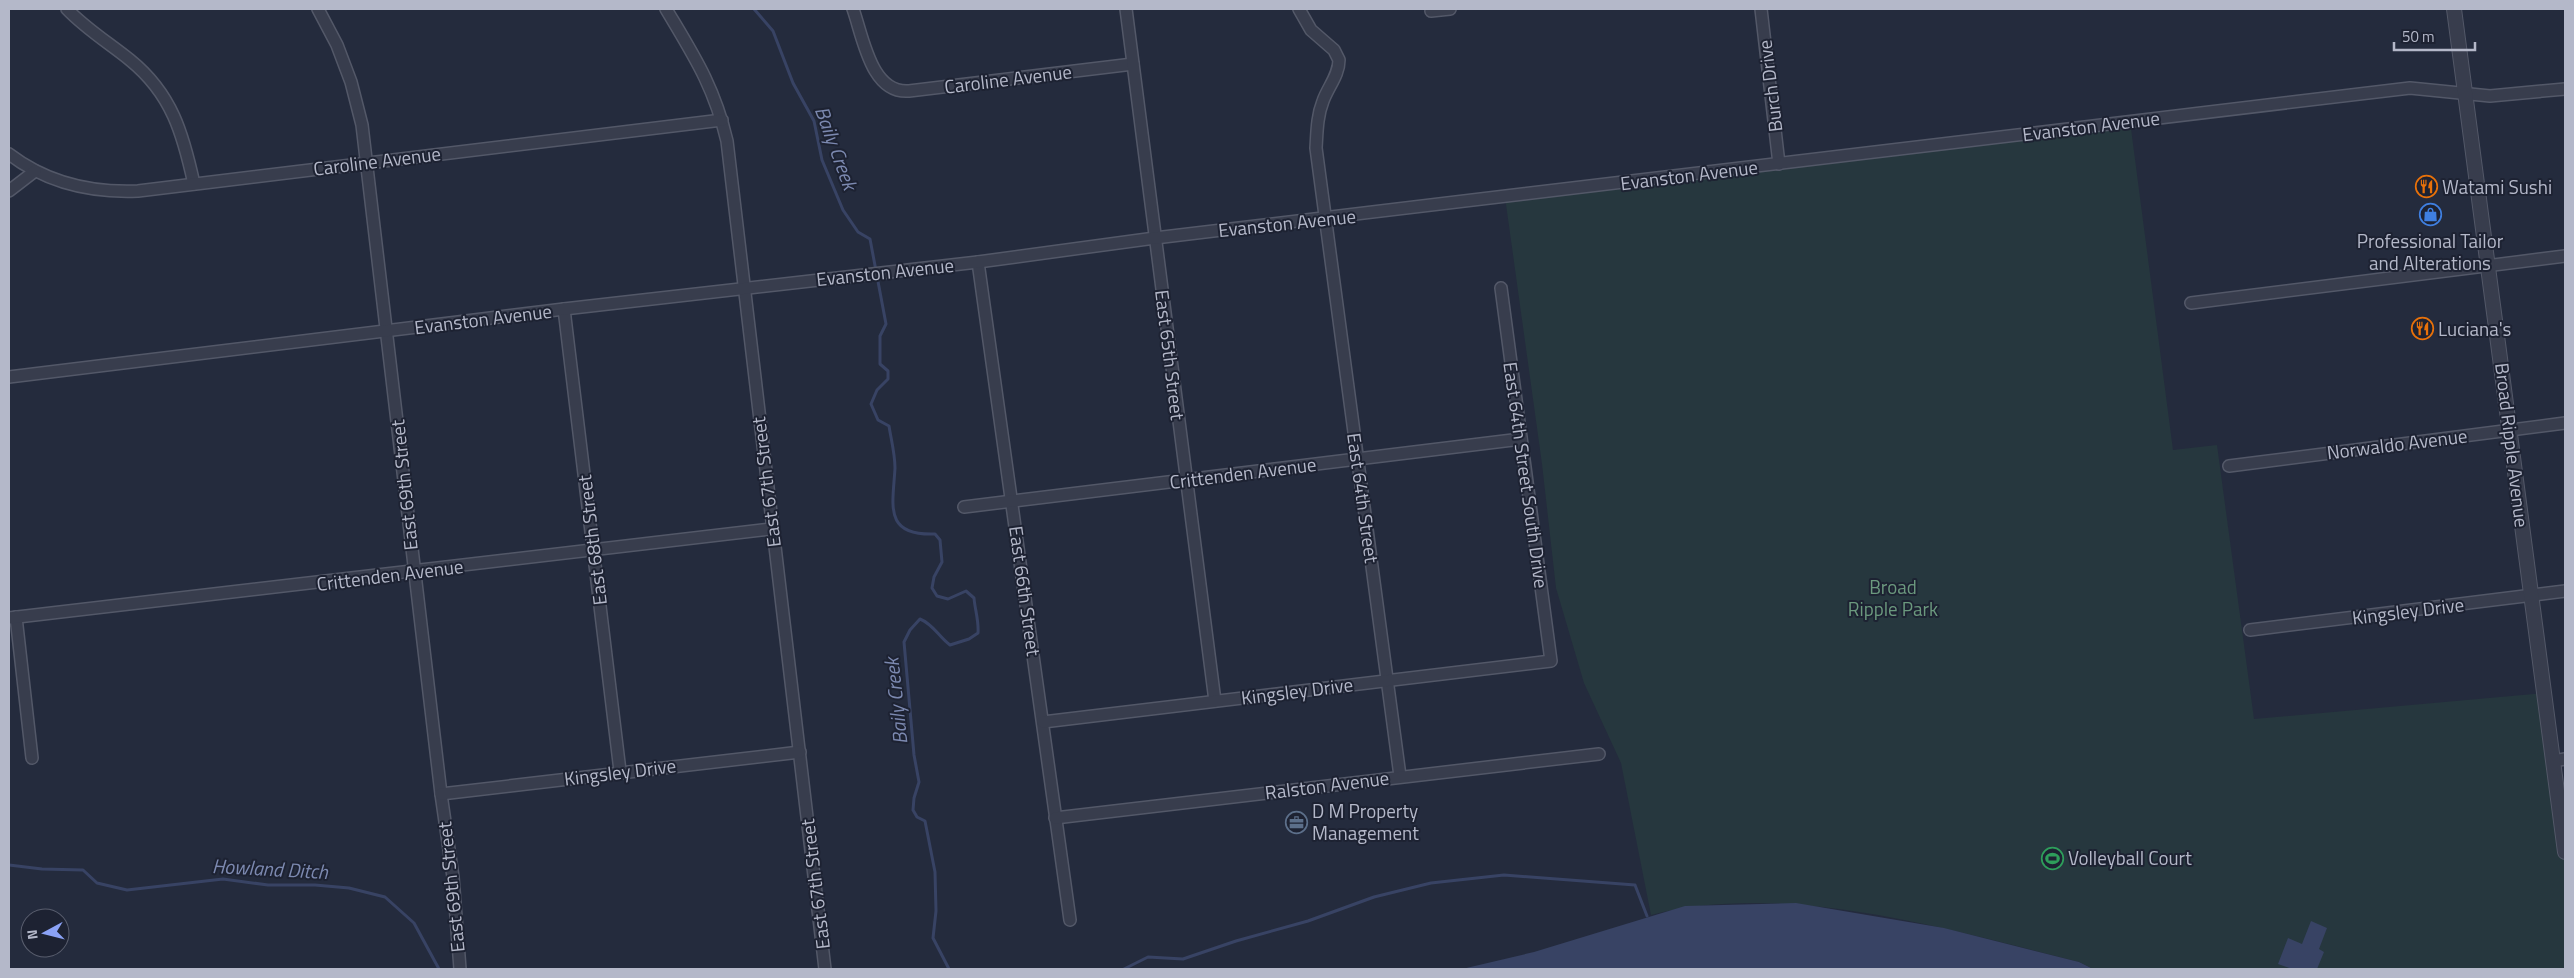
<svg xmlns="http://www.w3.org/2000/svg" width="2574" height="978" viewBox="0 0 2574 978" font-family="'Titillium Web',sans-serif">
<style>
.green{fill:#26373e}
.water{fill:#384364}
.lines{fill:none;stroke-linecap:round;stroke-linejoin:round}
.stream{stroke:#384364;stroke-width:3}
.minor-casing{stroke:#535868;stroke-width:14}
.tertiary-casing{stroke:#535868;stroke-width:16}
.minor{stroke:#383d4d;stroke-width:11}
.tertiary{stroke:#383d4d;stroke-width:14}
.labels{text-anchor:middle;stroke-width:4;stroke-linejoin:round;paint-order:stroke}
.street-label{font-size:19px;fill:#b4b8c9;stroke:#1d2232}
.poi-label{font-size:19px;fill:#b4b8c9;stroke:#1d2232;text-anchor:start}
.park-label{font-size:19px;fill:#6b997e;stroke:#1d2232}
.water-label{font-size:20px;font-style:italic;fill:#7c89b0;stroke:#1d2232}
</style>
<rect width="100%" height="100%" fill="#242b3d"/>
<!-- green -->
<path class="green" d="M2130,121L2173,450L2217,445L2254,719L2544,693L2565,854V969H2093L2079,962C1948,929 1785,880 1651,915L1621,763L1584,683L1556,588L1542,464L1505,197Z"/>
<!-- water -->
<g class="water">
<path d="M1796,903L1944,928L2079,962L2093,969H1462L1534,952L1685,906Z"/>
<path d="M2311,921L2327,928L2319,949L2324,952L2317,969H2292L2278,964L2288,938L2302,944Z"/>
</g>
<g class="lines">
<!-- stream -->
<g class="stream">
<path d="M754,9L773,31L793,83L814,121L822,160L843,210L858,232L870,239L886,324L880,336V364L888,371V379L877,390L871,404L878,420L889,426C891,439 895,454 895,468C893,505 883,536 935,534L940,540L942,562L934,577L932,588L937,596L948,599L966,591L974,598C975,610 979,621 978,633L969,639L950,645C939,637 933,624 920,619L910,630L904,642L914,755L919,782L914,798L913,810L917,817L925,821L935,872L936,911L933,938L949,969"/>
<path d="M9,865L42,869L83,870L97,883L127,890L223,879L268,885H315L349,888L385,897L414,923L439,969"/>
<path d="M1124,969L1148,957L1183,959L1236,941L1308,921L1374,897L1431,883L1504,875L1635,885L1647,916"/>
</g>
<defs>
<g id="minor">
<path d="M67,9C86,29 109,43 130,60C172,94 183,134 194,184"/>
<path d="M318,9L337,45L351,82L362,125L441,794L453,877L460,969"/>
<path d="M666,9C694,56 714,86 727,141L825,969"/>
<path d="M853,9C863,37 871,94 909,91L1133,64"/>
<path d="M1126,9L1215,701"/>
<path d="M1299,9L1311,30L1334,50L1339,60C1339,75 1328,87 1323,101C1317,116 1317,132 1316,148L1400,776"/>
<path d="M1761,9L1779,164"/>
<path d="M1431,11L1450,9"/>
<path d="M9,154C47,183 90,193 138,191L722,120"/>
<path d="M9,191L35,171"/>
<path d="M978,262L1070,920"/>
<path d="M2191,303L2565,256"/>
<path d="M564,309L620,771"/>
<path d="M9,377L564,309L978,262L1155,238L2410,88L2490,96L2565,89"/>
<path d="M2229,466L2565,423"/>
<path d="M964,507L1521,439"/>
<path d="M16,617L32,758"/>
<path d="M9,618L771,529"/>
<path d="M2250,630L2565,591"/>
<path d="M1043,722L1551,661L1501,288"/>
<path d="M2553,761L2565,759"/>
<path d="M441,794L800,752"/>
<path d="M1055,818L1599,754"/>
</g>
<path id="tertiary" d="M2454,9L2565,852"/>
</defs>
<!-- minor casing -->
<use href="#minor" class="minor-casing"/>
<!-- tertiary casing -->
<use href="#tertiary" class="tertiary-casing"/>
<!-- minor -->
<use href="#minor" class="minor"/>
<!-- tertiary -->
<use href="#tertiary" class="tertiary"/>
</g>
<!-- icons -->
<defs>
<symbol id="restaurant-ring" viewBox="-11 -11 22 22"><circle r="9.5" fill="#1d2232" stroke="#e8710a" stroke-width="1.5"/><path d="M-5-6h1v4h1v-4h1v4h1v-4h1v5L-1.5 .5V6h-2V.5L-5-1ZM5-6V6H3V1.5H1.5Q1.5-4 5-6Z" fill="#e8710a"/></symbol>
<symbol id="shop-ring" viewBox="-11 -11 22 22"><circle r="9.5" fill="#1d2232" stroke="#3f7fe0" stroke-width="1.5"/><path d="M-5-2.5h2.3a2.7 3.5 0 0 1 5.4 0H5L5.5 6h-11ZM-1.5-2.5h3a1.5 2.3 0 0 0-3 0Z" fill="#3f7fe0"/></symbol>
<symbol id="office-ring" viewBox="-11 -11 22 22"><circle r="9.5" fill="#1d2232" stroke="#5c6f8a" stroke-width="1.5"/><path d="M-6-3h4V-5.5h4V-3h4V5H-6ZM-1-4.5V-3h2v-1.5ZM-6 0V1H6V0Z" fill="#5c6f8a"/></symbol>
<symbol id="stadium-ring" viewBox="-11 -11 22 22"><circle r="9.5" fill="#1d2232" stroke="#2e9e5b" stroke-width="1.5"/><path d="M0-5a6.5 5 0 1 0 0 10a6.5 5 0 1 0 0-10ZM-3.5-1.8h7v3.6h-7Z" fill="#2e9e5b"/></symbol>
</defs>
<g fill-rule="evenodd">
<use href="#restaurant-ring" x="2414" y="174" width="25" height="25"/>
<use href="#shop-ring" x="2418" y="202" width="25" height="25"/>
<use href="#restaurant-ring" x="2410" y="316" width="25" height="25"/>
<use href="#office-ring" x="1284" y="810" width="25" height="25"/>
<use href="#stadium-ring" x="2040" y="846" width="25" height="25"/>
</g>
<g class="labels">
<!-- street labels -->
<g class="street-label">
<text transform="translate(1008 79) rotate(-7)" y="7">Caroline Avenue</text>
<text transform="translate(1770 86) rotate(-97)" y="7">Burch Drive</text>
<text transform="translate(2091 126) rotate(-7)" y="7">Evanston Avenue</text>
<text transform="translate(377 161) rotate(-7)" y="7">Caroline Avenue</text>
<text transform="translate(1689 175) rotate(-7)" y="7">Evanston Avenue</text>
<text transform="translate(1287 223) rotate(-6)" y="7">Evanston Avenue</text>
<text transform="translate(885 272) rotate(-6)" y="7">Evanston Avenue</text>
<text transform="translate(483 319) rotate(-7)" y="7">Evanston Avenue</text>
<text transform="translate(1170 355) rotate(83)" y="7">East 65th Street</text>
<text transform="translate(2397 444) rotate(-7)" y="7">Norwaldo Avenue</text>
<text transform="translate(2512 445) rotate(83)" y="7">Broad Ripple Avenue</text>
<text transform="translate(1243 473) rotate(-7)" y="7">Crittenden Avenue</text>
<text transform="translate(1526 475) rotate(82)" y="7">East 64th Street South Drive</text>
<text transform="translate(766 482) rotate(-97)" y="7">East 67th Street</text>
<text transform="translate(404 485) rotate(-96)" y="7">East 69th Street</text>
<text transform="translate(1363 498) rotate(82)" y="7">East 64th Street</text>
<text transform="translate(592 540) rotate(-97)" y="7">East 68th Street</text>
<text transform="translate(390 575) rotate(-7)" y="7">Crittenden Avenue</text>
<text transform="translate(1025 591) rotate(82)" y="7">East 66th Street</text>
<text transform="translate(2408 611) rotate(-7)" y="7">Kingsley Drive</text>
<text transform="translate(1297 691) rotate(-7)" y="7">Kingsley Drive</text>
<text transform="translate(620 772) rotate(-7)" y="7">Kingsley Drive</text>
<text transform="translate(1327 785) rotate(-7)" y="7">Ralston Avenue</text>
<text transform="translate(815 884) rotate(-97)" y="7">East 67th Street</text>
<text transform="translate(451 887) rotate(-96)" y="7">East 69th Street</text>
</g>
<!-- poi labels -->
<g class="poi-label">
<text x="2442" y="194">Watami Sushi</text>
<text x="2430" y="248" text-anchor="middle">Professional Tailor<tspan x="2430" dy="22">and Alterations</tspan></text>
<text x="2438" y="336">Luciana's</text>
<text x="1312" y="818">D M Property<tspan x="1312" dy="22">Management</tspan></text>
<text x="2068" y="865">Volleyball Court</text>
</g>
<!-- park labels -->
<g class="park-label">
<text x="1893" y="594">Broad<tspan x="1893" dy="22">Ripple Park</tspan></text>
</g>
<!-- water labels -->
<g class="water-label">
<text transform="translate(836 148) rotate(70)" y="7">Baily Creek</text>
<text transform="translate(896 701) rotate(-96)" y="7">Baily Creek</text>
<text transform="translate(270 869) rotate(3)" y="7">Howland Ditch</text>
</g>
</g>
<!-- border -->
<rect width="2574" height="978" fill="none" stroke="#b4b8c9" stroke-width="20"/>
<!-- north arrow -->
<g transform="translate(45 933) rotate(263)"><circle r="24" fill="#1d2232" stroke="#595e6e"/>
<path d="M0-4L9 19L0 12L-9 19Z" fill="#8ba2f6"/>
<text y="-8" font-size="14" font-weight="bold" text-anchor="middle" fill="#b4b8c9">N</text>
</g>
<!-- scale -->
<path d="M2394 42v8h81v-8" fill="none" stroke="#b4b8c9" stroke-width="2.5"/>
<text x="2402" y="42" font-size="15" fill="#b4b8c9" stroke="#1d2232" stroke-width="4" paint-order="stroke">50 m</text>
</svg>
